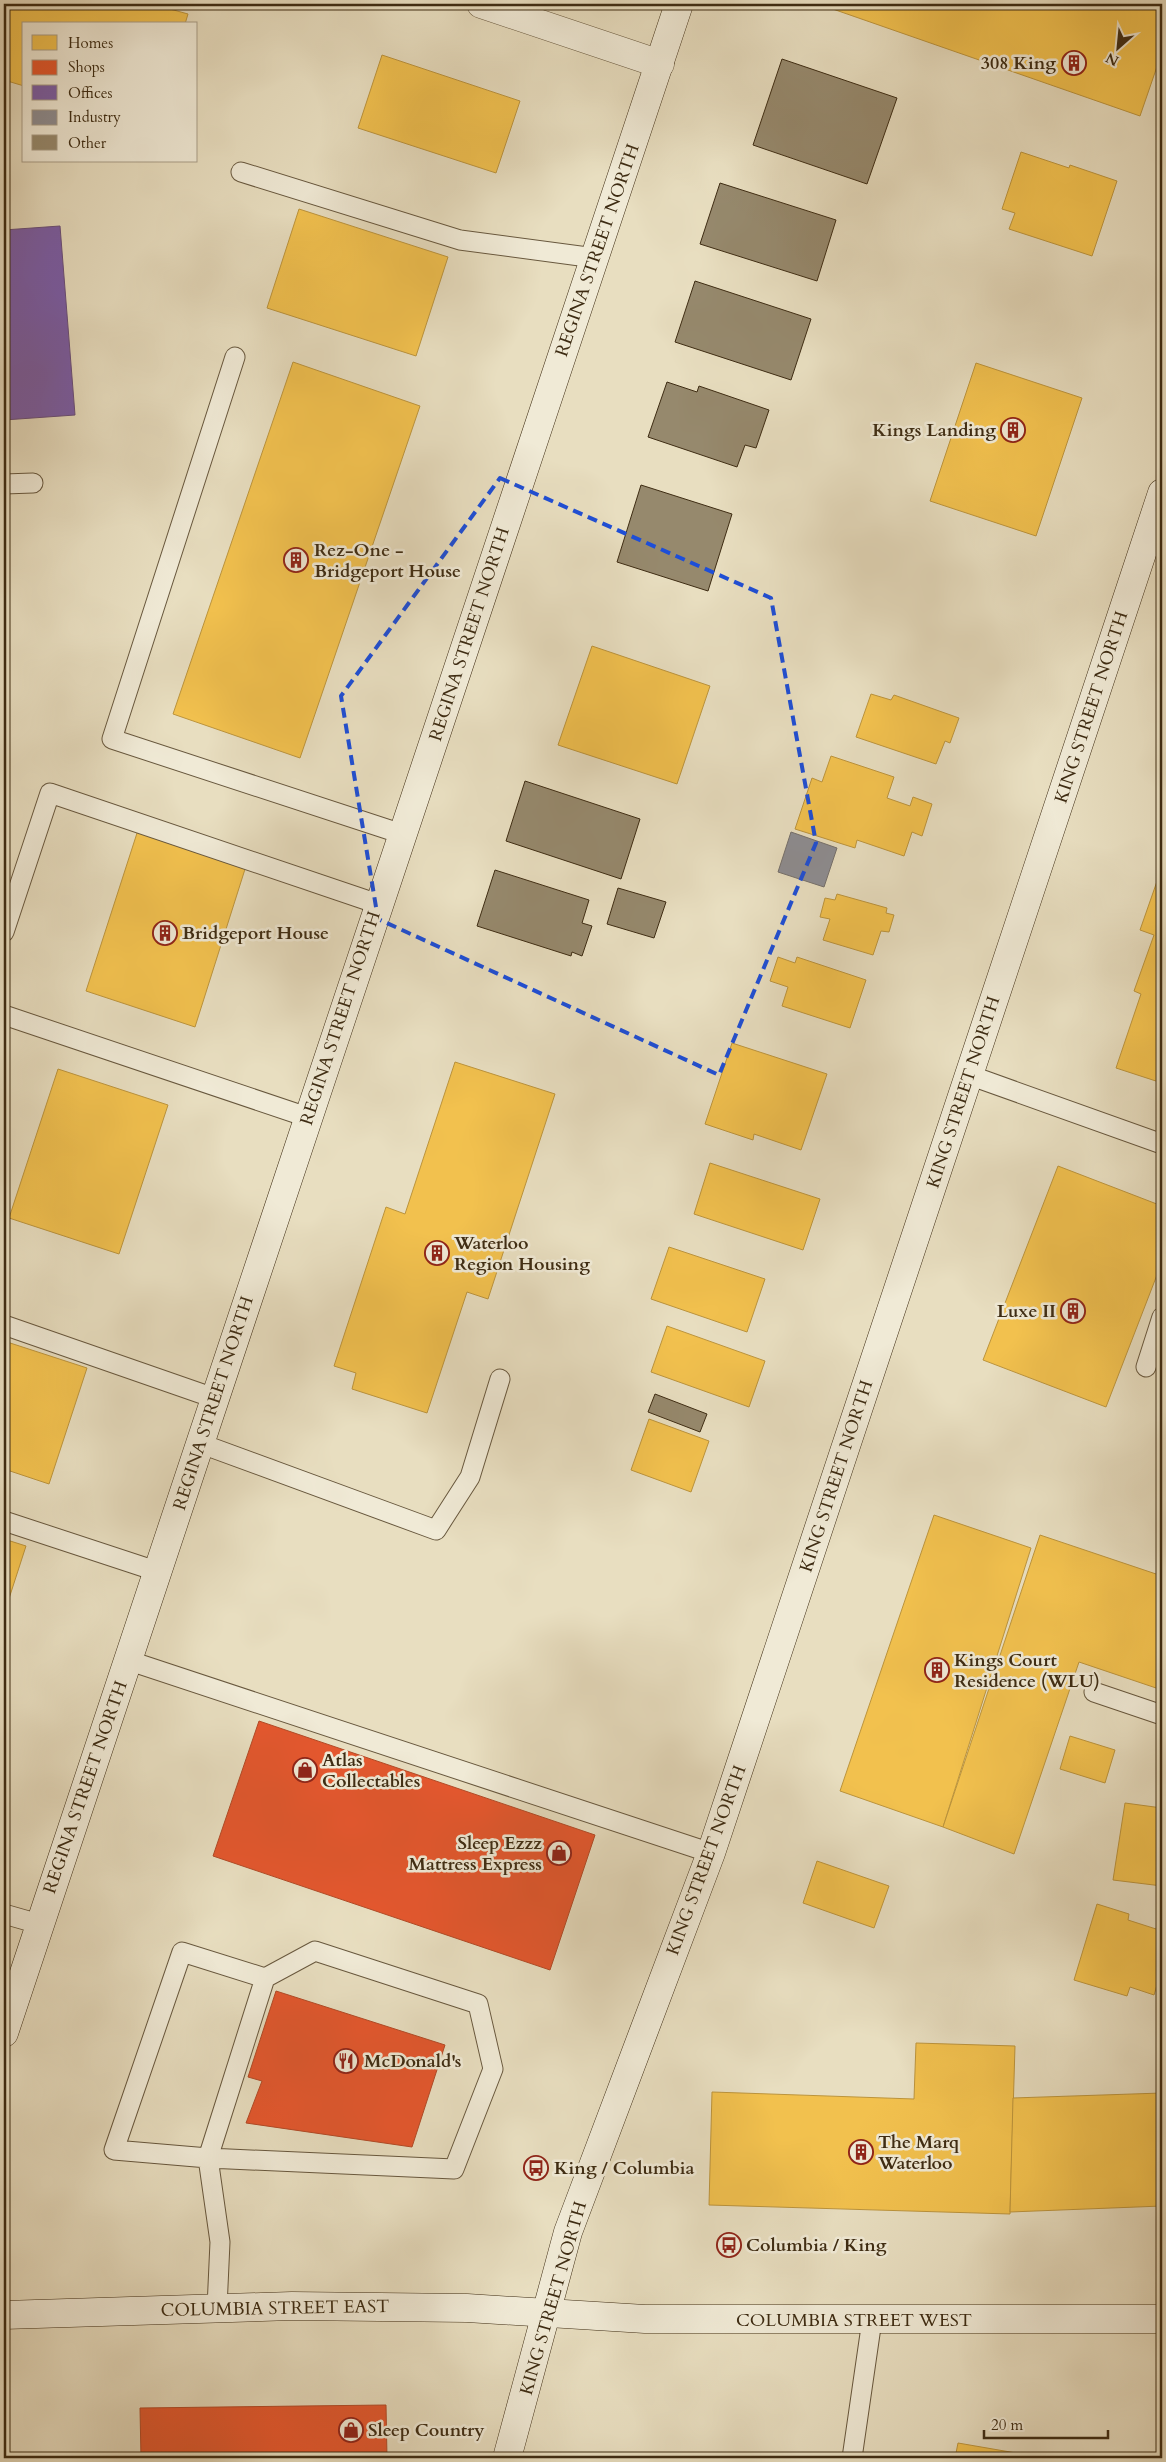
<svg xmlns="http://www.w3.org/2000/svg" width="1166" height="2462" viewBox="0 0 1166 2462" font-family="Cardo,serif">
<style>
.homes{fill:#f2c14e;stroke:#bc943c}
.shops{fill:#e4572e;stroke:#b24a26}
.offices{fill:#7b5ea7;stroke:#694f7b}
.industry{fill:#8d8d92;stroke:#75706c}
.building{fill:#96896d;stroke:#3e2c13}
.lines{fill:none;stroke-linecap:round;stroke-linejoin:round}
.lane-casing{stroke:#68583e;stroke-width:21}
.street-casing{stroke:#68583e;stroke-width:29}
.secondary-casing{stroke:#3e2c13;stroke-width:29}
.lane{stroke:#f0ead6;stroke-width:19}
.street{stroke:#f0ead6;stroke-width:28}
.secondary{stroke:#f0ead6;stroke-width:28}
.marked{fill:none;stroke:#1d4ed8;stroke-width:4;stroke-dasharray:10 6;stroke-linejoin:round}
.labels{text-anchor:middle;stroke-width:5;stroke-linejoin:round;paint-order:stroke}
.poi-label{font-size:18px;font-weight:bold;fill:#3e2c13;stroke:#f0ead6;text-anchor:start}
.street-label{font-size:18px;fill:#3e2c13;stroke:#f0ead6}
</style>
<rect width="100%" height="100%" fill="#e8dec0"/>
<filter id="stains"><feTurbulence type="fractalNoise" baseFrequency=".004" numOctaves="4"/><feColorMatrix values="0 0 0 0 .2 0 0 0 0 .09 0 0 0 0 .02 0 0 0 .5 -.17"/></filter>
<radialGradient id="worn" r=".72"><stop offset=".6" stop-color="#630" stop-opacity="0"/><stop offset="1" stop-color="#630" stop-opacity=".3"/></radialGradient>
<!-- homes -->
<g class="homes">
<path d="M4,4H152L188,14L185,24H24V86L4,80Z"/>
<path d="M828,4H1162V52L1140,116L827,7Z"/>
<path d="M382,55L520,101L496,173L358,128Z"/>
<path d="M1021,152L1069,168L1070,165L1117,181L1092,256L1009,229L1015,213L1002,209Z"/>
<path d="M299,209L448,257L416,356L267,308Z"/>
<path d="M293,362L420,406L300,758L173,714Z"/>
<path d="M976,363L1082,398L1036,536L930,501Z"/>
<path d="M592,646L710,686L677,784L558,745Z"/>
<path d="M871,694L891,700L894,695L959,718L950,743L945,741L936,764L856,737Z"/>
<path d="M831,756L894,777L887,798L910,806L913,797L932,804L922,836L912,832L904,856L857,840L855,848L795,829L812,778L822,782Z"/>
<path d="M138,830L246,866L195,1027L86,991Z"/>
<path d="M1162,867V1083L1116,1068L1141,994L1134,991L1154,935L1140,930Z"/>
<path d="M837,894L887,908L886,913L894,915L889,932L881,931L873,955L823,940L830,919L820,917L825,898L835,900Z"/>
<path d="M778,957L795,963L797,957L866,980L850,1028L782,1006L788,987L770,981Z"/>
<path d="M732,1043L827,1074L801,1150L754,1134L753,1140L705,1124Z"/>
<path d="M455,1062L555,1094L488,1299L467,1292L427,1413L352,1389L356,1373L334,1366L386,1207L405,1214Z"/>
<path d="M58,1069L168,1105L119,1254L9,1218Z"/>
<path d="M710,1163L820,1199L803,1250L694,1214Z"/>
<path d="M1058,1166L1162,1206V1262L1106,1407L983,1360Z"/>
<path d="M669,1247L765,1279L747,1332L651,1299Z"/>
<path d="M667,1326L765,1361L749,1407L651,1372Z"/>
<path d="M4,1341L87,1368L49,1484L4,1469Z"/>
<path d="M649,1419L709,1441L691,1492L631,1470Z"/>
<path d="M934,1515L1031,1548L943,1827L840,1791Z"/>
<path d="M1040,1535L1162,1576V1690L1079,1662L1014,1854L943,1827Z"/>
<path d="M4,1539L26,1546L4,1614Z"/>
<path d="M1070,1736L1115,1750L1105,1783L1060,1769Z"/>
<path d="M1125,1803L1162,1808V1886L1113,1880Z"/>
<path d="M817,1861L889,1886L874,1928L803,1903Z"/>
<path d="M1097,1904L1129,1914L1128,1920L1156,1929L1159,1917L1162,1918V1987L1157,1985L1154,1995L1130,1987L1127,1996L1074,1980Z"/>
<path d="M916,2043L1015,2046L1010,2214L709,2205L712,2092L914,2099Z"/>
<path d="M1162,2093V2206L1010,2212L1013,2098Z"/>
<path d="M958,2443L1045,2458H955Z"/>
</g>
<!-- shops -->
<g class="shops">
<path d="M259,1721L595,1835L550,1970L213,1856Z"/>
<path d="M276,1991L445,2045L412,2147L246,2123L262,2081L248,2077Z"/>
<path d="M386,2405L387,2458H141L140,2408Z"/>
</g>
<!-- offices -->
<path class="offices" d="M60,226L75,415L4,420V230Z"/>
<!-- industry -->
<path class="industry" d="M791,832L837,848L824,887L778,872Z"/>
<!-- building -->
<g class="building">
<path d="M782,59L897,98L867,184L753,145Z"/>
<path d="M720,183L836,220L817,281L700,244Z"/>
<path d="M695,281L811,319L791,380L675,342Z"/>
<path d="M667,382L697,392L699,386L769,410L756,448L745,445L737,467L648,437Z"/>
<path d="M641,485L732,514L708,591L617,562Z"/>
<path d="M525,781L640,819L621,879L506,841Z"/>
<path d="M495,870L589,900L582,923L592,926L582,956L572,952L571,956L477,926Z"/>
<path d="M618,888L666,902L654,938L607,924Z"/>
<path d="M655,1394L707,1414L700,1432L648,1412Z"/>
</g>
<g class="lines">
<defs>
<g id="lane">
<path d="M241,172L460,240L595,258"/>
<path d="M235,357L112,739L402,834"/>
<path d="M4,484L33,483"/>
<path d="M4,932L50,793L378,904"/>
<path d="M4,1015L307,1117"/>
<path d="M969,1075L1162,1144"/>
<path d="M4,1325L214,1398"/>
<path d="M1146,1367L1162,1317"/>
<path d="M199,1443L436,1530L470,1477L500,1379"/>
<path d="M4,1521L156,1571"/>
<path d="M127,1660L711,1853"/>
<path d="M1094,1692L1162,1715"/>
<path d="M4,1914L39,1924"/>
<path d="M217,2308L220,2242L208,2158L114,2150L182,1952L265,1978L208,2158L454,2169L493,2069L478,2004L315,1951L265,1978"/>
<path d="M852,2458L872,2320"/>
</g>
<path id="street" d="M481,4L660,64"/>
<g id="secondary">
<path d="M4,2033L679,4"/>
<path d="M4,2315L292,2306L467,2308L645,2319H1162"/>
<path d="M507,2458L568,2232L711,1853L1162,493"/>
</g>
</defs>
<!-- lane casing -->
<use href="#lane" class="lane-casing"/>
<!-- street casing -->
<use href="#street" class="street-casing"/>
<!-- secondary casing -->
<use href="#secondary" class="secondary-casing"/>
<!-- lane -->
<use href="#lane" class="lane"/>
<!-- street -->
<use href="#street" class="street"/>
<!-- secondary -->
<use href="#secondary" class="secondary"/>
</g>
<!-- marked area -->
<path class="marked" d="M500,478L771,598L816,843L719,1075L378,919L341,696Z"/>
<!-- icons -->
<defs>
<symbol id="building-ring" viewBox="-11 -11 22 22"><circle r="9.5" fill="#f0ead6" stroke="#8f2418" stroke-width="1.5"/><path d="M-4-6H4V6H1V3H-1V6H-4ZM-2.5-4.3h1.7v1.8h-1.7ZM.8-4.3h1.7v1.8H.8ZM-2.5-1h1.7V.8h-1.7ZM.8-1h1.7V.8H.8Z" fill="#8f2418"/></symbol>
<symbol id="shop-ring" viewBox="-11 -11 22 22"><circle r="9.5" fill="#f0ead6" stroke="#8f2418" stroke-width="1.5"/><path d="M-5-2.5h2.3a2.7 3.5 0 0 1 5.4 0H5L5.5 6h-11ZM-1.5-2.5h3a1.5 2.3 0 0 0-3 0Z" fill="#8f2418"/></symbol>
<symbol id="restaurant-ring" viewBox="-11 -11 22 22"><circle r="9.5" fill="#f0ead6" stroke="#8f2418" stroke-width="1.5"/><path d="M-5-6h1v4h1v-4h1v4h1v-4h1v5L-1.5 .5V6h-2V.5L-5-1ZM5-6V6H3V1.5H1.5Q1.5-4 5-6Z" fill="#8f2418"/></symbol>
<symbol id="bus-ring" viewBox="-11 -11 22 22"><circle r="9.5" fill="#f0ead6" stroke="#8f2418" stroke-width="1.5"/><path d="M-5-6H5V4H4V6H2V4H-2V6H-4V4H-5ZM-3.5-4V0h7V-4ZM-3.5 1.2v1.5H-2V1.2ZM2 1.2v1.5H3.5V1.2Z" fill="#8f2418"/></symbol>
</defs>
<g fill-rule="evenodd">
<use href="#building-ring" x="1060" y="49" width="28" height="28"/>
<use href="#building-ring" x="999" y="416" width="28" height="28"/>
<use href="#building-ring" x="282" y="546" width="28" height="28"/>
<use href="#building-ring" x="151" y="919" width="28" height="28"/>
<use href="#building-ring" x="423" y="1239" width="28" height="28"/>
<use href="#building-ring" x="1059" y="1297" width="28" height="28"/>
<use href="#building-ring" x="923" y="1656" width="28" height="28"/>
<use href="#shop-ring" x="291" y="1756" width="28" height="28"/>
<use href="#shop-ring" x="545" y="1839" width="28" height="28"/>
<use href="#restaurant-ring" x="332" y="2047" width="28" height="28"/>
<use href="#building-ring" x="847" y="2138" width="28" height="28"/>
<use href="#bus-ring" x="522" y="2154" width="28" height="28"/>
<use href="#bus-ring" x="715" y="2231" width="28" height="28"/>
<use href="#shop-ring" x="337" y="2416" width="28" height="28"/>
</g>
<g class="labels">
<!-- poi labels -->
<g class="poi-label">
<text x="1056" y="69" text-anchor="end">308 King</text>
<text x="996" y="436" text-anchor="end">Kings Landing</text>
<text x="314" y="556">Rez-One -<tspan x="314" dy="21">Bridgeport House</tspan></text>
<text x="182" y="939">Bridgeport House</text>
<text x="454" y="1249">Waterloo<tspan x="454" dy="21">Region Housing</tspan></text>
<text x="1056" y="1317" text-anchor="end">Luxe II</text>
<text x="954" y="1666">Kings Court<tspan x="954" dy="21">Residence (WLU)</tspan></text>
<text x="322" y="1766">Atlas<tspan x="322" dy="21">Collectables</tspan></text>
<text x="542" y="1849" text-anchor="end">Sleep Ezzz<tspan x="542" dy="21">Mattress Express</tspan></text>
<text x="364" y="2067">McDonald's</text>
<text x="878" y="2148">The Marq<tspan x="878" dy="21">Waterloo</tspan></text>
<text x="554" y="2174">King / Columbia</text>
<text x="746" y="2251">Columbia / King</text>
<text x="368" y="2436">Sleep Country</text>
</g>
<!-- street labels -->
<g class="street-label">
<text transform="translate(597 250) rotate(-71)" y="6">REGINA STREET NORTH</text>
<text transform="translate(469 634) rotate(-72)" y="6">REGINA STREET NORTH</text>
<text transform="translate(1091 707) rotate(-72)" y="6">KING STREET NORTH</text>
<text transform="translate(340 1018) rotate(-72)" y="6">REGINA STREET NORTH</text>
<text transform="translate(963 1092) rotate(-72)" y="6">KING STREET NORTH</text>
<text transform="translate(213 1403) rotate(-72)" y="6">REGINA STREET NORTH</text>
<text transform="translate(836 1476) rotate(-72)" y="6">KING STREET NORTH</text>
<text transform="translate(85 1787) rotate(-71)" y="6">REGINA STREET NORTH</text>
<text transform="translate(706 1860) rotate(-70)" y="6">KING STREET NORTH</text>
<text transform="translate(553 2298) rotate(-74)" y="6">KING STREET NORTH</text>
<text transform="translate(275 2308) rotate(-1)" y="6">COLUMBIA STREET EAST</text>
<text x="854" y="2326">COLUMBIA STREET WEST</text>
</g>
</g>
<!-- margin -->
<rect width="1166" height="2462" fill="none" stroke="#e8dec0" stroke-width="20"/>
<rect x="5" y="5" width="1156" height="2452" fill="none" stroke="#3e2c13" stroke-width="2.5"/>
<rect x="10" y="10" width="1146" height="2442" fill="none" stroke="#3e2c13"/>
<!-- legend -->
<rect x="22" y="22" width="175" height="140" fill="#f0ead6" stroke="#a99e88"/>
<rect x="32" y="35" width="25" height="15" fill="#f2c14e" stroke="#a99e88"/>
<text x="68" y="48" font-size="15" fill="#3e2c13">Homes</text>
<rect x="32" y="60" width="25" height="15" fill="#e4572e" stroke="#a99e88"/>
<text x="68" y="72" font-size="15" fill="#3e2c13">Shops</text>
<rect x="32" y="85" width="25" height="15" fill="#7b5ea7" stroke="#a99e88"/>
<text x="68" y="98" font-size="15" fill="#3e2c13">Offices</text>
<rect x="32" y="110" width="25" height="15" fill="#8d8d92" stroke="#a99e88"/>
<text x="68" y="122" font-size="15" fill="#3e2c13">Industry</text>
<rect x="32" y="135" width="25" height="15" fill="#96896d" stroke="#a99e88"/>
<text x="68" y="148" font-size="15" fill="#3e2c13">Other</text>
<!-- north arrow -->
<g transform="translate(1118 48) rotate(207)" stroke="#f0ead6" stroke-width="4" paint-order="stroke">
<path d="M0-4L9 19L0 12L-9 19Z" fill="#3e2c13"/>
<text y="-8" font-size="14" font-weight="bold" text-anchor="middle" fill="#3e2c13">N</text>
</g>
<!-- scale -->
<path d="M984 2430v8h124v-8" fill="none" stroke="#3e2c13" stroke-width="2.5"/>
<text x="991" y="2430" font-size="15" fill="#3e2c13" stroke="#f0ead6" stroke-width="4" paint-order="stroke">20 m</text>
<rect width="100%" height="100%" filter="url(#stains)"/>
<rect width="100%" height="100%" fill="url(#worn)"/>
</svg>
